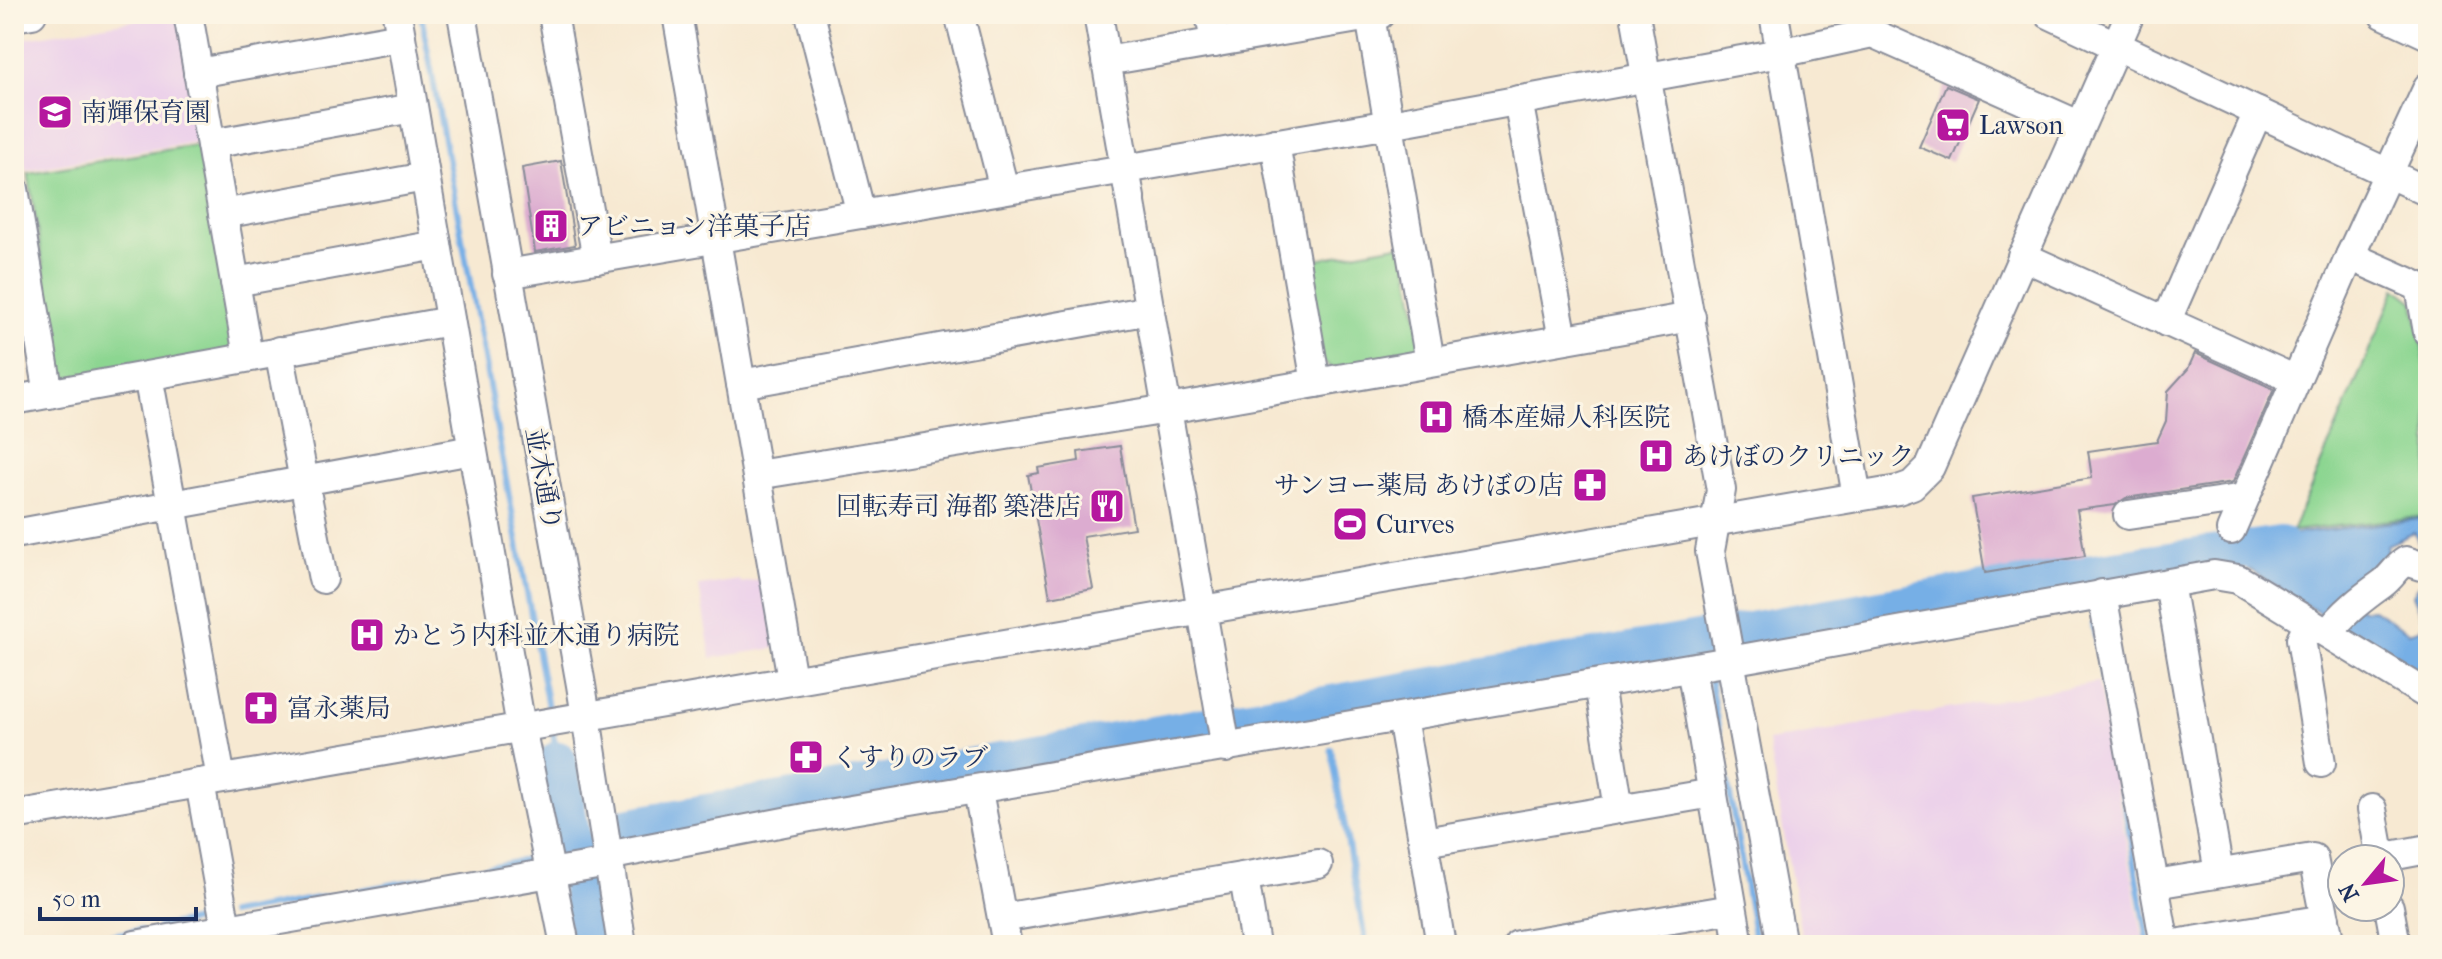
<svg xmlns="http://www.w3.org/2000/svg" width="2442" height="959" viewBox="0 0 2442 959" font-family="'IM FELL French Canon','Noto Serif JP',serif">
<style>
.built{fill:#ecd1ea}
.green{fill:#8cd691;stroke:#548278;stroke-width:2}
.water{fill:#76afe6;stroke:#486fa2;stroke-width:2}
.lines{fill:none;stroke-linecap:round;stroke-linejoin:round}
.stream{stroke:#76afe6;stroke-width:6}
.river{stroke:#76afe6;stroke-width:38}
.building{fill:#dcacd0}
.minor-casing{stroke:#898c98;stroke-width:32}
.minor{stroke:#fff;stroke-width:28}
.labels{text-anchor:middle;stroke-width:6;stroke-linejoin:round;paint-order:stroke}
.poi-label{font-size:26px;fill:#1b2f5e;stroke:#fcf5e5;text-anchor:start}
.street-label{font-size:26px;fill:#1b2f5e;stroke:#fcf5e5}
</style>
<rect width="100%" height="100%" fill="#fcf5e5"/>
<filter id="ink" filterUnits="userSpaceOnUse"><feTurbulence type="fractalNoise" baseFrequency=".0125" numOctaves="2"/><feDisplacementMap in="SourceGraphic" scale="16" xChannelSelector="R" yChannelSelector="G"/><feConvolveMatrix kernelMatrix="1 2 1 2 8 2 1 2 1" color-interpolation-filters="sRGB"/></filter>
<filter id="wash" filterUnits="userSpaceOnUse"><feTurbulence type="fractalNoise" baseFrequency=".006" numOctaves="4" result="noise"/><feDisplacementMap in="SourceGraphic" scale="32" xChannelSelector="R" yChannelSelector="G"/><feGaussianBlur stdDeviation="1.8" result="paint"/><feColorMatrix in="noise" values="0 0 0 0 0 0 0 0 0 0 0 0 0 0 0 0 0 1.4 0 .05"/><feComposite in="paint" operator="in"/></filter>
<g filter="url(#wash)">
<rect width="100%" height="100%" fill="#f7e9d2"/>
<!-- built -->
<g class="built">
<path d="M173,14L181,21L201,141L26,170L14,95V40Z"/>
<path d="M764,579L776,648L711,658L699,586L740,580L741,583Z"/>
<path d="M2098,682L2144,945H1803L1768,741Z"/>
</g>
<!-- green -->
<g class="green">
<path d="M202,144L236,344L228,352L68,381L61,374L28,173Z"/>
<path d="M1404,244L1422,343L1413,354L1332,368L1321,360L1303,262Z"/>
<path d="M2396,288L2414,302L2428,382V516L2292,531Z"/>
</g>
<!-- water -->
<path class="water" d="M2428,518V557L2420,554L2418,538L2414,533L2387,545L2389,559L2373,575L2353,586L2348,595L2362,610L2373,609L2409,632L2420,629L2424,621L2413,594L2419,585L2428,582V681L2244,566H2223L2235,541Z"/>
<g class="lines">
<!-- stream -->
<g class="stream">
<path d="M421,14L549,713"/>
<path d="M2084,573L2085,579"/>
<path d="M2093,624L2149,945"/>
<path d="M1703,640L1705,646"/>
<path d="M1710,681L1756,945"/>
<path d="M1323,706L1324,714"/>
<path d="M552,728L558,760"/>
<path d="M1331,749L1366,945"/>
<path d="M963,769L965,781"/>
<path d="M553,855L574,851"/>
<path d="M230,914L538,858"/>
<path d="M159,927L215,917"/>
<path d="M57,945L140,930"/>
</g>
<!-- river -->
<g class="river">
<path d="M558,760L591,945"/>
<path d="M615,829L2053,578L2280,545"/>
</g>
</g>
<g id="blocks">
<!-- building -->
<g class="building">
<path d="M1946,85L1979,99L1952,161L1919,147Z"/>
<path d="M561,161L575,245L535,252L522,168Z"/>
<path d="M2195,353L2274,389L2233,482L2126,498L2115,505L2077,510L2085,556L1985,573L1972,498L2092,478L2088,451L2157,441L2166,421L2168,391L2188,369Z"/>
<path d="M1120,446L1134,528L1083,536L1093,589L1050,597L1028,475L1039,473L1038,468L1079,461L1078,452Z"/>
</g>
</g>
</g>
<g filter="url(#ink)">
<use href="#blocks" fill-opacity="0" stroke="#898c98" stroke-width="2"/>
<g class="lines">
<defs>
<g id="minor">
<path d="M188,14L248,356"/>
<path d="M397,14L521,727L565,945"/>
<path d="M462,14L581,685L622,945"/>
<path d="M553,14L597,259"/>
<path d="M677,14L792,679"/>
<path d="M810,14L861,214"/>
<path d="M959,14L1004,189"/>
<path d="M1098,14L1226,748"/>
<path d="M1210,14L1215,43"/>
<path d="M1380,14L1370,16L1430,362"/>
<path d="M1635,14L1721,490L1710,551L1782,945"/>
<path d="M1774,14L1857,497"/>
<path d="M2049,14L2428,192"/>
<path d="M2383,14L2428,35"/>
<path d="M14,17L32,14"/>
<path d="M1106,61L1370,16"/>
<path d="M198,73L401,37"/>
<path d="M1518,100L1563,339"/>
<path d="M1275,143L1316,383"/>
<path d="M211,144L413,108"/>
<path d="M14,189L49,394"/>
<path d="M223,214L425,177"/>
<path d="M2022,256L2296,380"/>
<path d="M2350,256L2420,287L2428,332"/>
<path d="M507,274L1390,124L1780,53L1872,33L2079,125"/>
<path d="M235,282L437,245"/>
<path d="M2166,322L2258,112"/>
<path d="M279,351L323,579"/>
<path d="M148,376L172,505L472,450"/>
<path d="M741,384L1150,310"/>
<path d="M14,400L450,321"/>
<path d="M757,475L1168,409L1691,317"/>
<path d="M2128,515L2244,498"/>
<path d="M2231,530L2350,256L2428,87"/>
<path d="M14,534L172,505L221,779"/>
<path d="M2169,583L2219,873"/>
<path d="M2102,594L2165,945"/>
<path d="M2309,622L2301,639L2321,763"/>
<path d="M2328,633C2344,612 2361,599 2382,584C2392,577 2396,567 2406,561L2428,568"/>
<path d="M1691,668L1739,945"/>
<path d="M1599,684L1619,809"/>
<path d="M1402,717L1441,945"/>
<path d="M200,783L229,945"/>
<path d="M978,791L1007,945"/>
<path d="M2372,809L2381,859"/>
<path d="M14,815L1898,490L1912,485L1930,467L2130,14"/>
<path d="M1424,842L1713,793"/>
<path d="M607,856L810,817L1718,663L2214,575L2238,579L2428,695"/>
<path d="M2380,858L2428,849"/>
<path d="M1244,877L1255,945"/>
<path d="M2155,884L2313,858L2330,945"/>
<path d="M2389,907L2396,945"/>
<path d="M1002,918L1318,864"/>
<path d="M135,945L608,863"/>
<path d="M1518,945L1732,909"/>
<path d="M2169,945L2325,919"/>
</g>
</defs>
<!-- minor casing -->
<use href="#minor" class="minor-casing"/>
<!-- minor -->
<use href="#minor" class="minor"/>
</g>
</g>
<!-- icons -->
<defs>
<symbol id="school-square" viewBox="-11 -11 22 22"><rect x="-9" y="-9" width="18" height="18" rx="4" fill="#b5179e" stroke="#fcf5e5"/><path d="M0-5L7-2L0 1L-7-2ZM-4 1L0 2.5L4 1V4Q0 6-4 4Z" fill="#fff"/></symbol>
<symbol id="supermarket-square" viewBox="-11 -11 22 22"><rect x="-9" y="-9" width="18" height="18" rx="4" fill="#b5179e" stroke="#fcf5e5"/><path d="M-6-5.5h2.5l.6 2H6L4.5 2H-2.5L-4.4-4H-6ZM-1.5 3.2a1.3 1.3 0 1 0 .1 0ZM3 3.2a1.3 1.3 0 1 0 .1 0Z" fill="#fff"/></symbol>
<symbol id="building-square" viewBox="-11 -11 22 22"><rect x="-9" y="-9" width="18" height="18" rx="4" fill="#b5179e" stroke="#fcf5e5"/><path d="M-4-6H4V6H1V3H-1V6H-4ZM-2.5-4.3h1.7v1.8h-1.7ZM.8-4.3h1.7v1.8H.8ZM-2.5-1h1.7V.8h-1.7ZM.8-1h1.7V.8H.8Z" fill="#fff"/></symbol>
<symbol id="hospital-square" viewBox="-11 -11 22 22"><rect x="-9" y="-9" width="18" height="18" rx="4" fill="#b5179e" stroke="#fcf5e5"/><path d="M-5-5h3v3.5h4V-5h3V5h-3V1.5h-4V5h-3Z" fill="#fff"/></symbol>
<symbol id="pharmacy-square" viewBox="-11 -11 22 22"><rect x="-9" y="-9" width="18" height="18" rx="4" fill="#b5179e" stroke="#fcf5e5"/><path d="M-2-6h4v4h4v4h-4v4h-4v-4h-4v-4h4Z" fill="#fff"/></symbol>
<symbol id="restaurant-square" viewBox="-11 -11 22 22"><rect x="-9" y="-9" width="18" height="18" rx="4" fill="#b5179e" stroke="#fcf5e5"/><path d="M-5-6h1v4h1v-4h1v4h1v-4h1v5L-1.5 .5V6h-2V.5L-5-1ZM5-6V6H3V1.5H1.5Q1.5-4 5-6Z" fill="#fff"/></symbol>
<symbol id="stadium-square" viewBox="-11 -11 22 22"><rect x="-9" y="-9" width="18" height="18" rx="4" fill="#b5179e" stroke="#fcf5e5"/><path d="M0-5a6.5 5 0 1 0 0 10a6.5 5 0 1 0 0-10ZM-3.5-1.8h7v3.6h-7Z" fill="#fff"/></symbol>
</defs>
<g fill-rule="evenodd">
<use href="#school-square" x="35" y="92" width="40" height="40"/>
<use href="#supermarket-square" x="1933" y="105" width="40" height="40"/>
<use href="#building-square" x="531" y="206" width="40" height="40"/>
<use href="#hospital-square" x="1416" y="397" width="40" height="40"/>
<use href="#hospital-square" x="1636" y="436" width="40" height="40"/>
<use href="#pharmacy-square" x="1570" y="465" width="40" height="40"/>
<use href="#restaurant-square" x="1087" y="486" width="40" height="40"/>
<use href="#stadium-square" x="1330" y="504" width="40" height="40"/>
<use href="#hospital-square" x="347" y="615" width="40" height="40"/>
<use href="#pharmacy-square" x="241" y="688" width="40" height="40"/>
<use href="#pharmacy-square" x="786" y="737" width="40" height="40"/>
</g>
<g class="labels">
<!-- poi labels -->
<g class="poi-label">
<text x="81" y="121">南輝保育園</text>
<text x="1979" y="134">Lawson</text>
<text x="577" y="235">アビニョン洋菓子店</text>
<text x="1462" y="426">橋本産婦人科医院</text>
<text x="1682" y="465">あけぼのクリニック</text>
<text x="1564" y="494" text-anchor="end">サンヨー薬局 あけぼの店</text>
<text x="1081" y="515" text-anchor="end">回転寿司 海都 築港店</text>
<text x="1376" y="533">Curves</text>
<text x="393" y="644">かとう内科並木通り病院</text>
<text x="287" y="717">富永薬局</text>
<text x="832" y="766">くすりのラブ</text>
</g>
<!-- street labels -->
<g class="street-label">
<text transform="translate(544 479) rotate(80)" y="9">並木通り</text>
</g>
</g>
<!-- margin -->
<rect width="2442" height="959" fill="none" stroke="#fcf5e5" stroke-width="48"/>
<!-- north arrow -->
<g transform="translate(2366 883) rotate(241)"><circle r="38" fill="#fcf5e5" stroke="#a2a6af" stroke-width="2"/>
<path d="M0-6L14 30L0 20L-14 30Z" fill="#b5179e"/>
<text y="-12" font-size="22" font-weight="bold" text-anchor="middle" fill="#1b2f5e">N</text>
</g>
<!-- scale -->
<path d="M40 907v12h156v-12" fill="none" stroke="#1b2f5e" stroke-width="4"/>
<text x="52" y="907" font-size="24" fill="#1b2f5e" stroke="#fcf5e5" stroke-width="6" paint-order="stroke">50 m</text>
</svg>
